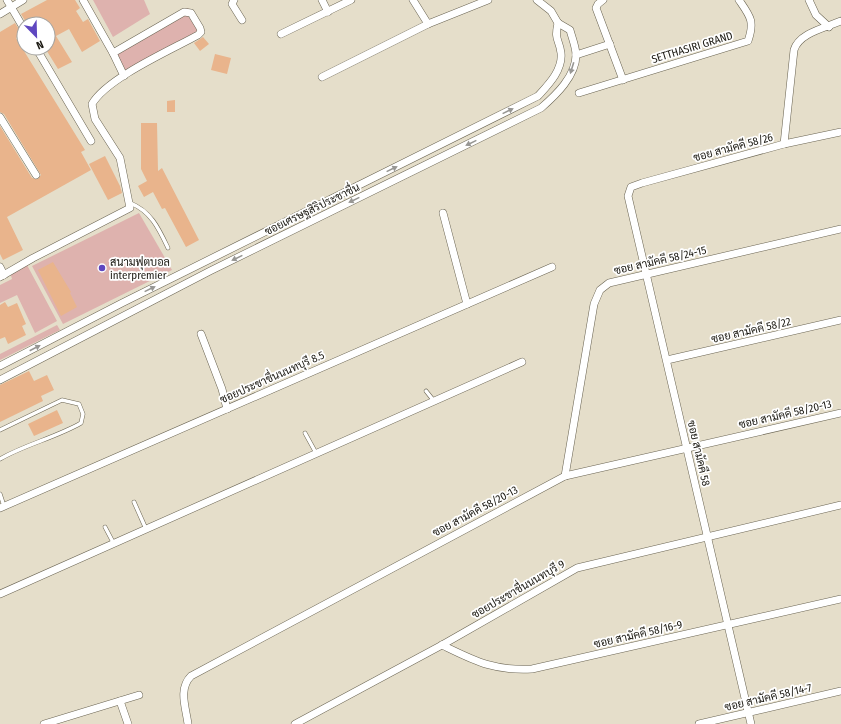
<svg xmlns="http://www.w3.org/2000/svg" width="841" height="724" viewBox="0 0 841 724" font-family="'Fira Sans Condensed',Sarabun,sans-serif">
<style>
.green{fill:#deb2ae}
.building{fill:#e9b48c}
.lines{fill:none;stroke-linecap:round;stroke-linejoin:round}
.service-casing{stroke:#6a6452;stroke-width:4.5}
.minor-casing{stroke:#6a6452;stroke-width:8}
.service{stroke:#fff;stroke-width:3.5}
.minor{stroke:#fff;stroke-width:7}
.oneway{fill:#989794}
.poi-dot{fill:#5f47c0;stroke:#fff;stroke-width:1.5}
.labels{text-anchor:middle;stroke-width:3.5;stroke-linejoin:round;paint-order:stroke}
.street-label{font-size:11px;fill:#1a1811;stroke:#fff}
.poi-label{font-size:11px;fill:#1a1811;stroke:#fff;text-anchor:start}
</style>
<rect width="100%" height="100%" fill="#e5deca"/>
<!-- green -->
<g class="green">
<path d="M93,0H144L150,14L113,37Z"/>
<path d="M188,8L201,31L125,74L112,51Z"/>
<path d="M139,213L172,270L63,324L32,266Z"/>
<path d="M27,265L57,321L35,333L17,295L0,303V285L12,279L10,272Z"/>
<path d="M57,325L60,330L0,360V354Z"/>
</g>
<!-- building -->
<g class="building">
<path d="M47,0H75L80,8L76,11L83,22L88,19L100,41L82,52L69,29L56,36L72,62L58,69L45,48H48V24H27L21,14Z"/>
<path d="M15,23L22,34L16,38L85,150L81,152L91,170L7,217L23,250L3,260L0,254V126L32,178L38,179L41,175L4,114L0,112V32Z"/>
<path d="M203,37L209,44L200,51L194,43Z"/>
<path d="M215,54L231,58L227,74L211,70Z"/>
<path d="M175,100V112H167V101Z"/>
<path d="M141,123H157L158,171L162,168L199,240L186,247L165,208L162,209L153,192L144,197L138,186L147,181L141,169Z"/>
<path d="M105,156L120,186L122,193L108,200L89,164Z"/>
<path d="M53,262L71,292L70,293L77,307L61,316L38,270Z"/>
<path d="M5,302L8,307L17,303L26,324L22,326L26,335L8,344L5,337L0,339V305Z"/>
<path d="M29,371L34,381L47,375L54,390L41,396L43,401L0,422V385Z"/>
<path d="M57,410L63,423L34,436L28,424Z"/>
</g>
<g class="lines">
<defs>
<g id="service">
<path d="M130,203C151,211 159,229 168,248"/>
<path d="M426,391L434,401"/>
<path d="M0,430L62,400L79,404L83,414L81,423C55,438 26,444 0,459"/>
<path d="M305,433L316,453"/>
<path d="M0,494L4,506"/>
<path d="M134,502L146,529"/>
<path d="M105,527L114,544"/>
</g>
<g id="minor">
<path d="M7,0L24,29"/>
<path d="M83,0L113,53"/>
<path d="M234,0L232,4L242,20"/>
<path d="M322,0L328,12"/>
<path d="M413,0L428,24"/>
<path d="M603,0L598,4L596,8L623,80"/>
<path d="M809,0L816,15L829,27"/>
<path d="M0,14L23,0"/>
<path d="M281,34L351,0"/>
<path d="M36,48L91,141"/>
<path d="M576,55L610,44"/>
<path d="M322,77L428,24L488,0"/>
<path d="M579,93L748,41C755,21 750,16 739,0"/>
<path d="M0,117L36,175"/>
<path d="M784,144L794,50C799,33 825,28 841,21"/>
<path d="M443,213L467,304"/>
<path d="M0,267L4,275"/>
<path d="M0,277L33,258L130,208L120,158L95,119L92,104C107,78 171,50 198,35L201,32L200,28L191,13L184,12L113,53L124,76"/>
<path d="M201,334L222,389L227,409"/>
<path d="M667,360L841,320"/>
<path d="M0,366L122,303L538,96C548,85 563,70 561,53C559,38 554,41 558,23"/>
<path d="M0,380L210,271L541,108C556,95 576,76 576,55C576,47 572,38 570,30L558,23L551,11L537,0"/>
<path d="M565,476L594,304L600,290L609,283L841,229"/>
<path d="M0,508L552,267"/>
<path d="M0,594L522,362"/>
<path d="M442,645C475,661 493,671 532,669L841,599"/>
<path d="M120,701L128,724"/>
<path d="M44,724L139,695"/>
<path d="M188,724C186,708 178,689 191,676L565,476L841,413"/>
<path d="M295,724L442,645L577,568L841,505"/>
<path d="M699,724L841,691"/>
<path d="M751,724L628,196L631,187L642,183L784,144L841,132"/>
</g>
</defs>
<!-- service casing -->
<use href="#service" class="service-casing"/>
<!-- minor casing -->
<use href="#minor" class="minor-casing"/>
<!-- service -->
<use href="#service" class="service"/>
<!-- minor -->
<use href="#minor" class="minor"/>
</g>
<!-- one-way arrows -->
<defs><path id="oneway-solid" d="M-6-.8H1V-3.2L6.5 0L1 3.2V.8H-6Z"/></defs>
<g class="oneway">
<use href="#oneway-solid" transform="translate(572 68) rotate(107)"/>
<use href="#oneway-solid" transform="translate(508 111) rotate(-26)"/>
<use href="#oneway-solid" transform="translate(471 143) rotate(154)"/>
<use href="#oneway-solid" transform="translate(392 169) rotate(-26)"/>
<use href="#oneway-solid" transform="translate(354 200) rotate(154)"/>
<use href="#oneway-solid" transform="translate(237 258) rotate(154)"/>
<use href="#oneway-solid" transform="translate(150 289) rotate(-26)"/>
<use href="#oneway-solid" transform="translate(35 348) rotate(-27)"/>
</g>
<!-- markers -->
<circle class="poi-dot" cx="102" cy="268" r="4"/>
<g class="labels">
<!-- street labels -->
<g class="street-label">
<text transform="translate(692 47) rotate(-17)" y="4">SETTHASIRI GRAND</text>
<text transform="translate(733 147) rotate(-15)" y="4">ซอย สามัคคี 58/26</text>
<text transform="translate(312 209) rotate(-26)" y="4">ซอยเศรษฐสิริประชาชื่น</text>
<text transform="translate(660 260) rotate(-13)" y="4">ซอย สามัคคี 58/24-15</text>
<text transform="translate(751 330) rotate(-13)" y="4">ซอย สามัคคี 58/22</text>
<text transform="translate(272 377) rotate(-24)" y="4">ซอยประชาชื่นนนทบุรี 8.5</text>
<text transform="translate(785 414) rotate(-13)" y="4">ซอย สามัคคี 58/20-13</text>
<text transform="translate(699 453) rotate(77)" y="4">ซอย สามัคคี 58</text>
<text transform="translate(475 511) rotate(-28)" y="4">ซอย สามัคคี 58/20-13</text>
<text transform="translate(518 589) rotate(-30)" y="4">ซอยประชาชื่นนนทบุรี 9</text>
<text transform="translate(638 634) rotate(-13)" y="4">ซอย สามัคคี 58/16-9</text>
<text transform="translate(768 697) rotate(-13)" y="4">ซอย สามัคคี 58/14-7</text>
</g>
<!-- poi labels -->
<g class="poi-label">
<text x="110" y="266">สนามฟุตบอล<tspan x="110" dy="13">interpremier</tspan></text>
</g>
</g>
<!-- north arrow -->
<g transform="translate(36 36) rotate(157)"><circle r="19" fill="#ffffff" stroke="#a3a3a0"/>
<path d="M0-3L7 15L0 10L-7 15Z" fill="#5f47c0"/>
<text y="-6" font-size="11" font-weight="bold" text-anchor="middle" fill="#1a1811">N</text>
</g>
</svg>
